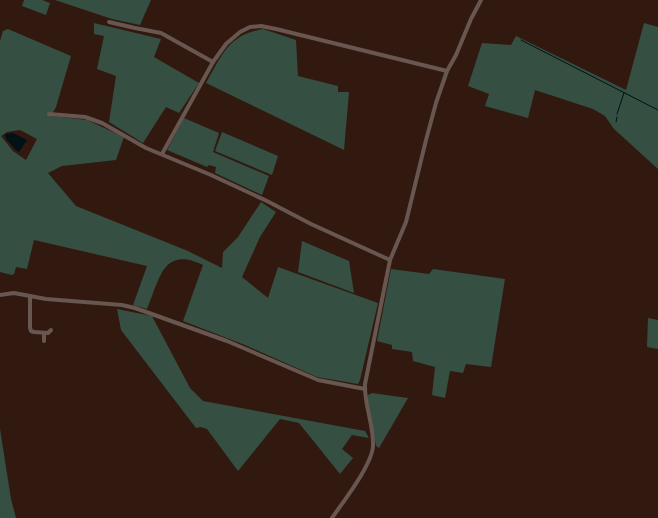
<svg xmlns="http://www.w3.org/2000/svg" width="658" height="518" viewBox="0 0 658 518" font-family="Karla,sans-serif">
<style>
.green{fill:#354f42;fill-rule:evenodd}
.water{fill:#001117}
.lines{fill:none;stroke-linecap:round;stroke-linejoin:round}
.stream{stroke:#001117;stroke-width:1}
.minor{stroke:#685651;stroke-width:4}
</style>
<rect width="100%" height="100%" fill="#32190f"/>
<!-- green -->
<g class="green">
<path d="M24,0H42L50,3L46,15L22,6Z"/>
<path d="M55,0H151L140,25L112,19Z"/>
<path d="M94,23L161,39L154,57L199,83L179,113L166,107L143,143L109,122L116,76L97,69L104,36L94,34Z"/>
<path d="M644,23L658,27V169L614,129L605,116L593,109L535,90L528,118L485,106L489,94L468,86L482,43L511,45L516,36L626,90Z"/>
<path d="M8,29L71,56L56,107L51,116L87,120L124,137L116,160L62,166L48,173L76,206L188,251L222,268L223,252L238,237L261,202L276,212L260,237L242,277L268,298L278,267L378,303L360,380L358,384L317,377L245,345L183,321L203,265C163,246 160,278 147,309L133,305L147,266L34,240L27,269L16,267L14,274L12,275L0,272V41L3,31ZM20,130L37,139L26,160L13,151L1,136L7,132Z"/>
<path d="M263,29L296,40L298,76L338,86V92H349L344,150L206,83C222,55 228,35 263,29Z"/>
<path d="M184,118L219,133L213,152L269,176L262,195L215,173L216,167L209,165L207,167L167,150Z"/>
<path d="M222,132L278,156L272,175L215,151Z"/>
<path d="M302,241L349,261L354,293L298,272Z"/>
<path d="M391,269L429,274L433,269L505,279L491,367L466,364L463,373L450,371L445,398L432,395L435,367L413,361L412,352L392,349V345L377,341Z"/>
<path d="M117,309L152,316L190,388L203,401L365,431L369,438L352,435L342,449L353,458L340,474L299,423L280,419L238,471L207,429L201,427L196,428L121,330Z"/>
<path d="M648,318L658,320V349L647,347Z"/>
<path d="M372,393L408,398L379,448L376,446L367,397L368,395Z"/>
<path d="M0,429L11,499L16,518H0Z"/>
</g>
<!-- water -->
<path class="water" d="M13,133L27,140L19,152L17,151L6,139L5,134Z"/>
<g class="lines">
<!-- stream -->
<g class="stream">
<path d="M521,40L658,110"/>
<path d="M617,114L624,93"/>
<path d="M616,122L617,117"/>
</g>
<!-- minor -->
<g class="minor">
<path d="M109,22L135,28L161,33L213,62"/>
<path d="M49,114L85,117L102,123L146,148L211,175L267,201L311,224L390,260"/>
<path d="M162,154L213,62L226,44L240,32L250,27L261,26L276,29L447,71"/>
<path d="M0,295L14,293L46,299L122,305L135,308L227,341L318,380L365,389"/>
<path d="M30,296V328L31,331L34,332L48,333L51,330"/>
<path d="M44,333V341"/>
<path d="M332,518C343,502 372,465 373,446C374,425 364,405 365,384L390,260L406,222L426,140L436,103L447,71L456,55L471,19L481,0"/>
</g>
</g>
</svg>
